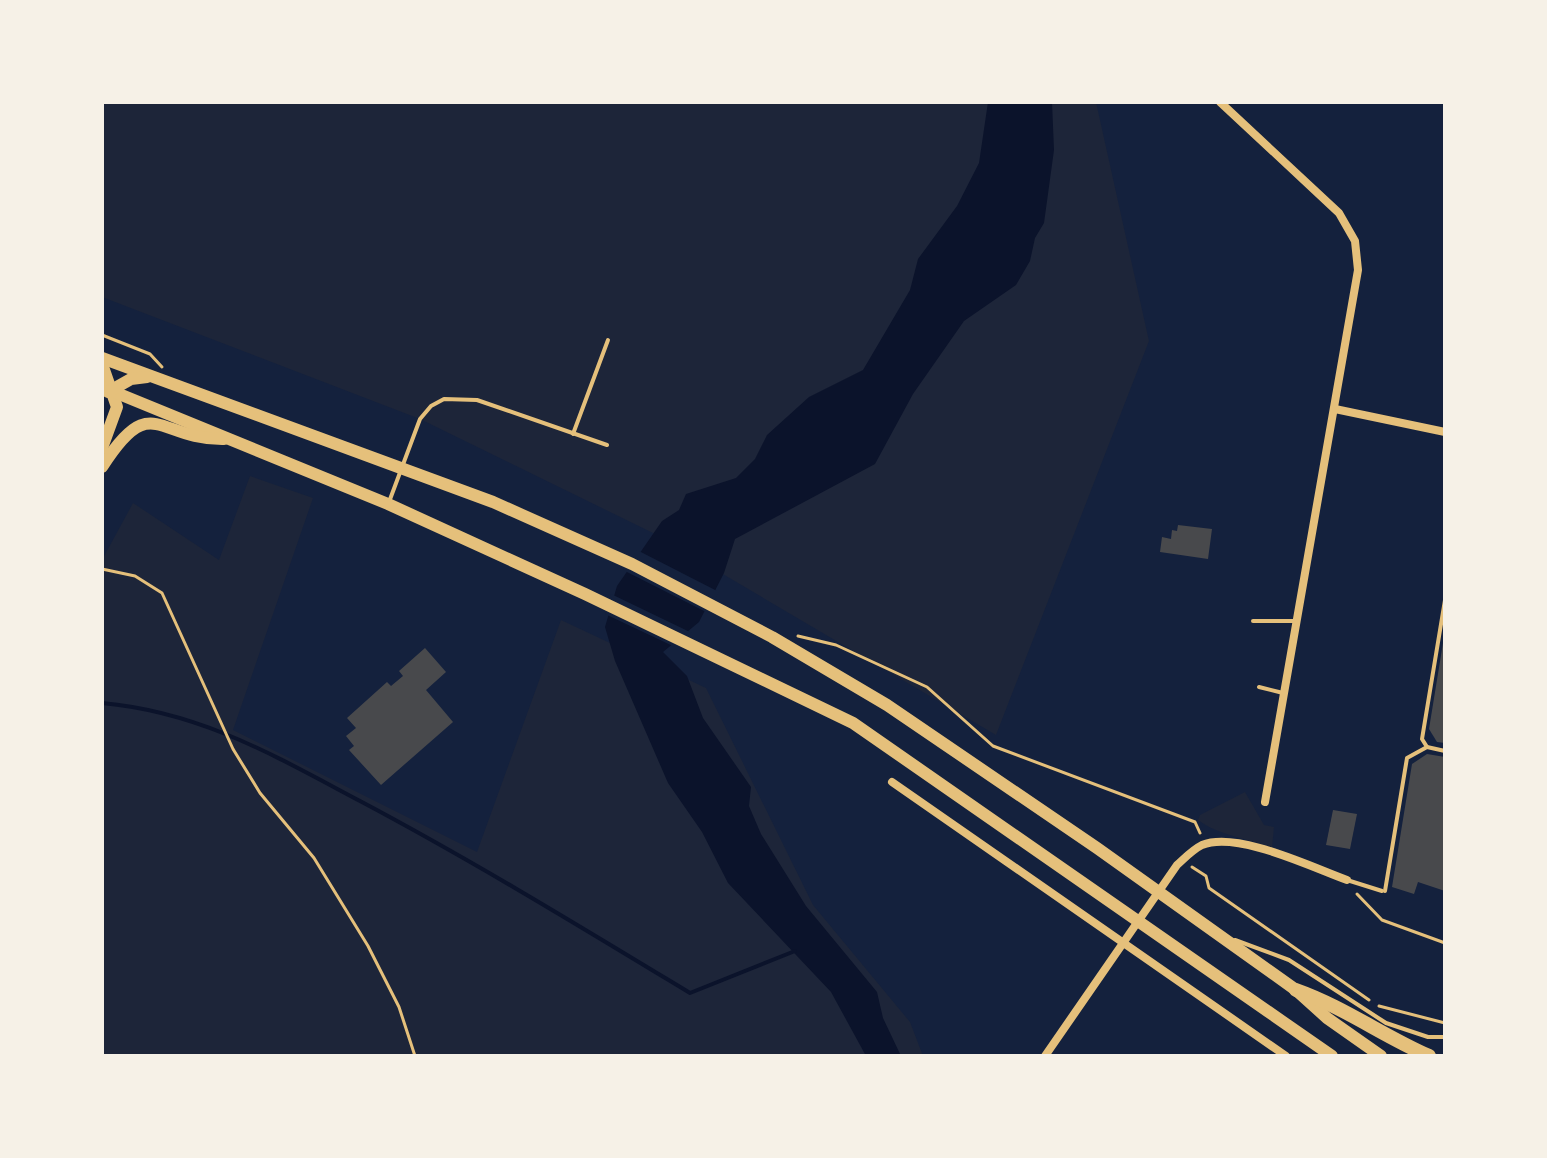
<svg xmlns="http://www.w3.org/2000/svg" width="1547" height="1158" viewBox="0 0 1547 1158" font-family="'Varela Round',sans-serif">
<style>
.green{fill:#1d2539}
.water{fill:#0b132b}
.pier{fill:#14213d}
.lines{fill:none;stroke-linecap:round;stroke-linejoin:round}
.stream{stroke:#0b132b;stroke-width:4}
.building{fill:#48494c}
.path{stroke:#e5c07b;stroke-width:3}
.service{stroke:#e5c07b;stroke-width:4}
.minor{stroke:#e5c07b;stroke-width:8}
.primary{stroke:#e5c07b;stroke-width:12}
.trunk{stroke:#e5c07b;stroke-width:14}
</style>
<rect width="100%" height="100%" fill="#14213d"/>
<!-- green -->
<g class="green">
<path d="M102,102H1096L1149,341L996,735L653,533L420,419L102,297Z"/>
<path d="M250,476L313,498L233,730L477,852L561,620L706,688L813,905L910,1022L923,1056H102V560L133,503L219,560Z"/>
<path d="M1245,792L1264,825L1274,827L1272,848C1247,838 1220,836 1198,820L1200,815Z"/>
</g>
<!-- water -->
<path class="water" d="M988,102H1052L1054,150L1044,223L1035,238L1030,261L1016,285L964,321L913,394L875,464L735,539L724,573L699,622L663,652L687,676L703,718L751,787L749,806L761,834L806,906L877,992L883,1018L901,1056H866L831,992L728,883L702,832L668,783L615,661L605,627L617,586L662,521L679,510L686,494L736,478L755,459L767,435L809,397L863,370L910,290L918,259L957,206L979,163Z"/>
<!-- pier -->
<g class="pier">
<path d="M637,550L719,592L708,613L623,570Z"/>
<path d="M611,594L692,633L675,647L605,614Z"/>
</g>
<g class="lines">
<!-- stream -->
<path class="stream" d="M102,703C201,712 275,756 360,801C473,861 581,927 690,993L795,951"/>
</g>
<!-- building -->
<g class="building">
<path d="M1178,525L1212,529L1208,559L1160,552L1162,537L1171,539L1172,530L1177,531Z"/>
<path d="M1443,643L1445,644V743L1437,742L1429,729Z"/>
<path d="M425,648L446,672L426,690L453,722L381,785L349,750L354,746L346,736L356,728L347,718L387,682L391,686L403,676L399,671Z"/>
<path d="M1427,754L1445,757V891L1418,882L1414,894L1392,887L1412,764Z"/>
<path d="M1333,810L1357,814L1350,849L1326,845Z"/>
</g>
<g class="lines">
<!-- path -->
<g class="path">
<path d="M102,335L150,354L162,367"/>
<path d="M102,569L135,576L162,593L233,749L260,793L314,858L368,946L399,1007L415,1056"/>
<path d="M798,636L836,645L927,687L993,746L1195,822L1200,833"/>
<path d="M1192,867L1206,876L1209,888L1369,1000"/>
<path d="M1357,894L1382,920L1445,943"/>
<path d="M1379,1006L1445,1023"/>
</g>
<!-- service -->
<g class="service">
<path d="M573,434L608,340"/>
<path d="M389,502L420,419L431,406L444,399L477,400L607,445"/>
<path d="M1253,621H1294"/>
<path d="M1259,687L1283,693"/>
<path d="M1427,747L1422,739L1445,600"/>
<path d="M1347,880L1382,891"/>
<path d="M1385,891L1407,758L1427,747L1445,751"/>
<path d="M1235,940L1289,960L1386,1023L1428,1037H1445"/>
</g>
<!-- minor -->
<g class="minor">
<path d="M1220,102L1339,213L1355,241L1358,270L1265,802"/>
<path d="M1335,409L1445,432"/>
<path d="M892,782L1286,1056"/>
<path d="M1045,1056L1177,865C1185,858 1192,850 1202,845C1238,831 1311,867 1347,880"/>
</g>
<!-- primary -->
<g class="primary">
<path d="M102,358L493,502L632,564L772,637L887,705L1097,848L1296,990L1327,1018L1381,1056"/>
<path d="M102,364L117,407L102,448"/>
<path d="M102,387L388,504L585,594L853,723L1332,1056"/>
<path d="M108,392L131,379L147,377"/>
<path d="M102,467C152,389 157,440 224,439"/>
</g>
<!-- trunk -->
<path class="trunk" d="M1296,990C1344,1007 1383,1036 1429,1056"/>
</g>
<!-- border -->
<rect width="1547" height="1158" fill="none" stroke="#f6f1e7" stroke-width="208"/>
</svg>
